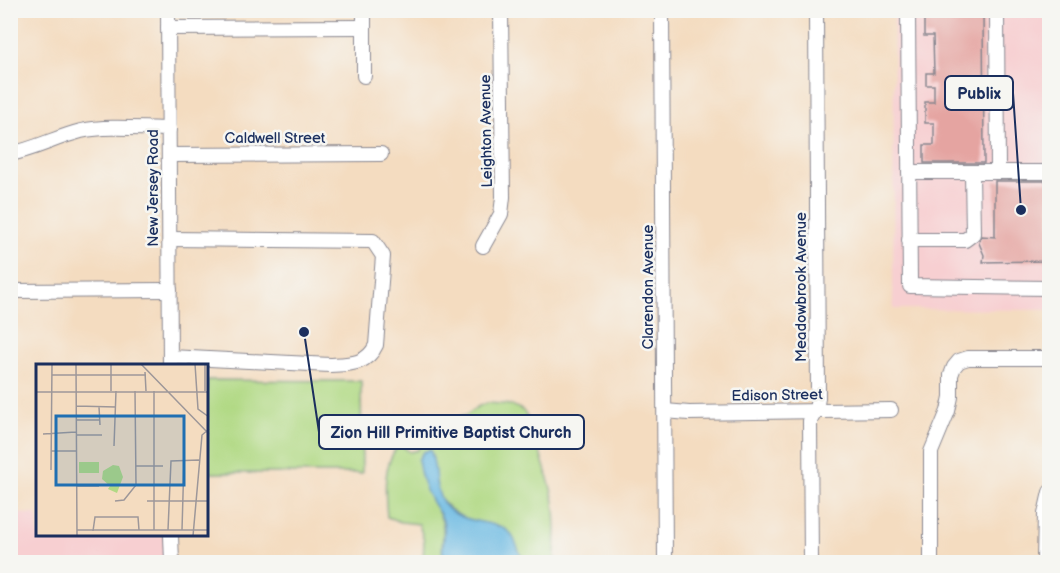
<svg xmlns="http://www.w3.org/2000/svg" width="1060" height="573" viewBox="0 0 1060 573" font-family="'Balsamiq Sans',sans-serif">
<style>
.built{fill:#f7cfd1}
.green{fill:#b1d984;stroke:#668471;stroke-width:1.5}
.water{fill:#67b8e2;stroke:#4174a0;stroke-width:1.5}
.building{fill:#e5a4a1}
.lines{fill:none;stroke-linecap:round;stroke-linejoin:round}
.minor-casing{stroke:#88868f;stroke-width:16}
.minor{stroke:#fff;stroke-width:14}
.labels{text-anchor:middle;stroke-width:5;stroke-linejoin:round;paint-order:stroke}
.street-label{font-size:15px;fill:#1b2f5e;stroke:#f6f6f2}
.inset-road{fill:none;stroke:#9d9799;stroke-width:1.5}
.view{fill:#1f6fb2;fill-opacity:0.15;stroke:#1f6fb2;stroke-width:3}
.inset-edge{fill:none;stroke:#1b2f5e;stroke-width:3}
.leader{fill:none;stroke:#1b2f5e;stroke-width:2}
.callout-dot{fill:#1b2f5e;stroke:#f6f6f2;stroke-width:2}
.callout{fill:#f6f6f2;stroke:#1b2f5e;stroke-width:2}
.callout-label{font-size:16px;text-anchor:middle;font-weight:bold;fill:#1b2f5e}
</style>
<rect width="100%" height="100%" fill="#f6f6f2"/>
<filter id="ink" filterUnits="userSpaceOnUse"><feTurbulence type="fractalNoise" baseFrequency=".0167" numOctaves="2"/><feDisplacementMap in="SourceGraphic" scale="12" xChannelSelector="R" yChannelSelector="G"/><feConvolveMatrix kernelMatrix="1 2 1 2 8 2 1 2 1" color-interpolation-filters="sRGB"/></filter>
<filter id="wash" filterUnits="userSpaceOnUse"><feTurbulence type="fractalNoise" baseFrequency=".008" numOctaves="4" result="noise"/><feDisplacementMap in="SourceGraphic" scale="24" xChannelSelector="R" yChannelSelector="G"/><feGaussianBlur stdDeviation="1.35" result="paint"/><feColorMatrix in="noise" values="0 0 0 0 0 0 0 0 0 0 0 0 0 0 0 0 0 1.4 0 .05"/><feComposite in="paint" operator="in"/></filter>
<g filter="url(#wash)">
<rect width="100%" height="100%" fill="#f4dcc0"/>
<!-- built -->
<g class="built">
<path d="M894,11H1049V310L893,309Z"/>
<path d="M10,513L37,514L38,536H167V562H11Z"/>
</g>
<!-- green -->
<g class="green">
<path d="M207,380L361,381L362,473H207Z"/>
<path d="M487,403C499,404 513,403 523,411C530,416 552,490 554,502C557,522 556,543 554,562H524L516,545L501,526C475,524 444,516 436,487C432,475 436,462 430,450L438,512C449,531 438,543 444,562H423L424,541L419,524L401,522L387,517C385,494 382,465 398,446H402L410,452L418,450L424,436L442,420L465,416L479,406Z"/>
</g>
<!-- water -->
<path class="water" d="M430,450C438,467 432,487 444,504C460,526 498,519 510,533C517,541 519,554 524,562H444C439,547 448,534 443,521C441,513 434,507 431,500C423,487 420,474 418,460L423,452Z"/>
<g id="blocks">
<!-- building -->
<g class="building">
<path d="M924,10H983L984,163H924V145H934V123H925V102H934V85H926V73H934L933,36H924Z"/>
<path d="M995,181H1050V261L983,262L984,255L979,243L981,236L995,237Z"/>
</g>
</g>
</g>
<g filter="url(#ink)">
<use href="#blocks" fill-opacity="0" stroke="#88868f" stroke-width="1.5"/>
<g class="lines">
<defs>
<g id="minor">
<path d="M168,10L170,365"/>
<path d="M662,10L665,562"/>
<path d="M908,10L910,286L1050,288"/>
<path d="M997,10L998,172H1050"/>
<path d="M168,28L364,27"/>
<path d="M364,76V10"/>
<path d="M10,154C35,149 57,137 81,131C109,125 141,129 169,129"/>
<path d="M169,155L381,154"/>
<path d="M909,172H998"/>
<path d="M170,239L373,241L383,256L376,345C367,365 349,364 330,365L170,357"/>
<path d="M909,240H965L973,234L972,172"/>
<path d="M483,246L501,214L503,197L501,10"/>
<path d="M10,291L170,290"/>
<path d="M665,411L689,413L891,410"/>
<path d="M171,536L172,562"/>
<path d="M811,562L810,421L816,410L818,398L816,10"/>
<path d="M931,562V452L948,411L951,397V375L954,367L959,361L968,358H1050"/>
<path d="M1044,562L1045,514L1050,492"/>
</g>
</defs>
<!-- minor casing -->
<use href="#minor" class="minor-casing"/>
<!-- minor -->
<use href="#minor" class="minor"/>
</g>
</g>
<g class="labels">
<!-- street labels -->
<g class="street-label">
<text transform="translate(486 131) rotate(-91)" y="5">Leighton Avenue</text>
<text x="275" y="143">Caldwell Street</text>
<text transform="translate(153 188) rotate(-90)" y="5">New Jersey Road</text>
<text transform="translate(648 287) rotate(-90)" y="5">Clarendon Avenue</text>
<text transform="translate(801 287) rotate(-90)" y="5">Meadowbrook Avenue</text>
<text transform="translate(777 395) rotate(-1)" y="5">Edison Street</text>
</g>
</g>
<!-- overview -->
<g transform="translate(36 364)">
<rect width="172" height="172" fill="#f4dcc0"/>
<path d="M43,98H63V109H43ZM77,101L83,102L87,113L81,129L72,125L74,122L66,115L67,107Z" fill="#b1d984"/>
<path class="inset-road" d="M40,0L41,172M75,0V27M105,0L173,70M159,0L162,45L173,53M169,0V27M109,8L110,27M16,11H110M0,28H173M40,42L80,43M63,43L64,61M40,56H64M7,70L40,68M40,71H66M78,82L80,27M15,87H40M100,102H127M15,106L16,0M40,122H63M79,137L88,136L100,121L99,27M111,137H173M41,166H173M118,166V27M132,166L135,97L163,96M146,166L148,96M57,167L59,153H102L103,166M157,172L166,71L173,65"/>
<path class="view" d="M20,52H148V121H20Z"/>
<rect width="172" height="172" class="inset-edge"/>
</g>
<!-- callouts -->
<path class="leader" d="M1021 210L1013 93M304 332L319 432"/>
<g class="callout-dot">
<circle cx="1021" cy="210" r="6"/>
<circle cx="304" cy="332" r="6"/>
</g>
<g class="callout">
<rect x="945" y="76" width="68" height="34" rx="6"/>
<rect x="319" y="415" width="265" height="34" rx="6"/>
</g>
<g class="callout-label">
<text x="979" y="99">Publix</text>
<text x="451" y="438">Zion Hill Primitive Baptist Church</text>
</g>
<!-- margin -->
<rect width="1060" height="573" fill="none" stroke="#f6f6f2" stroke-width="36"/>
</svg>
